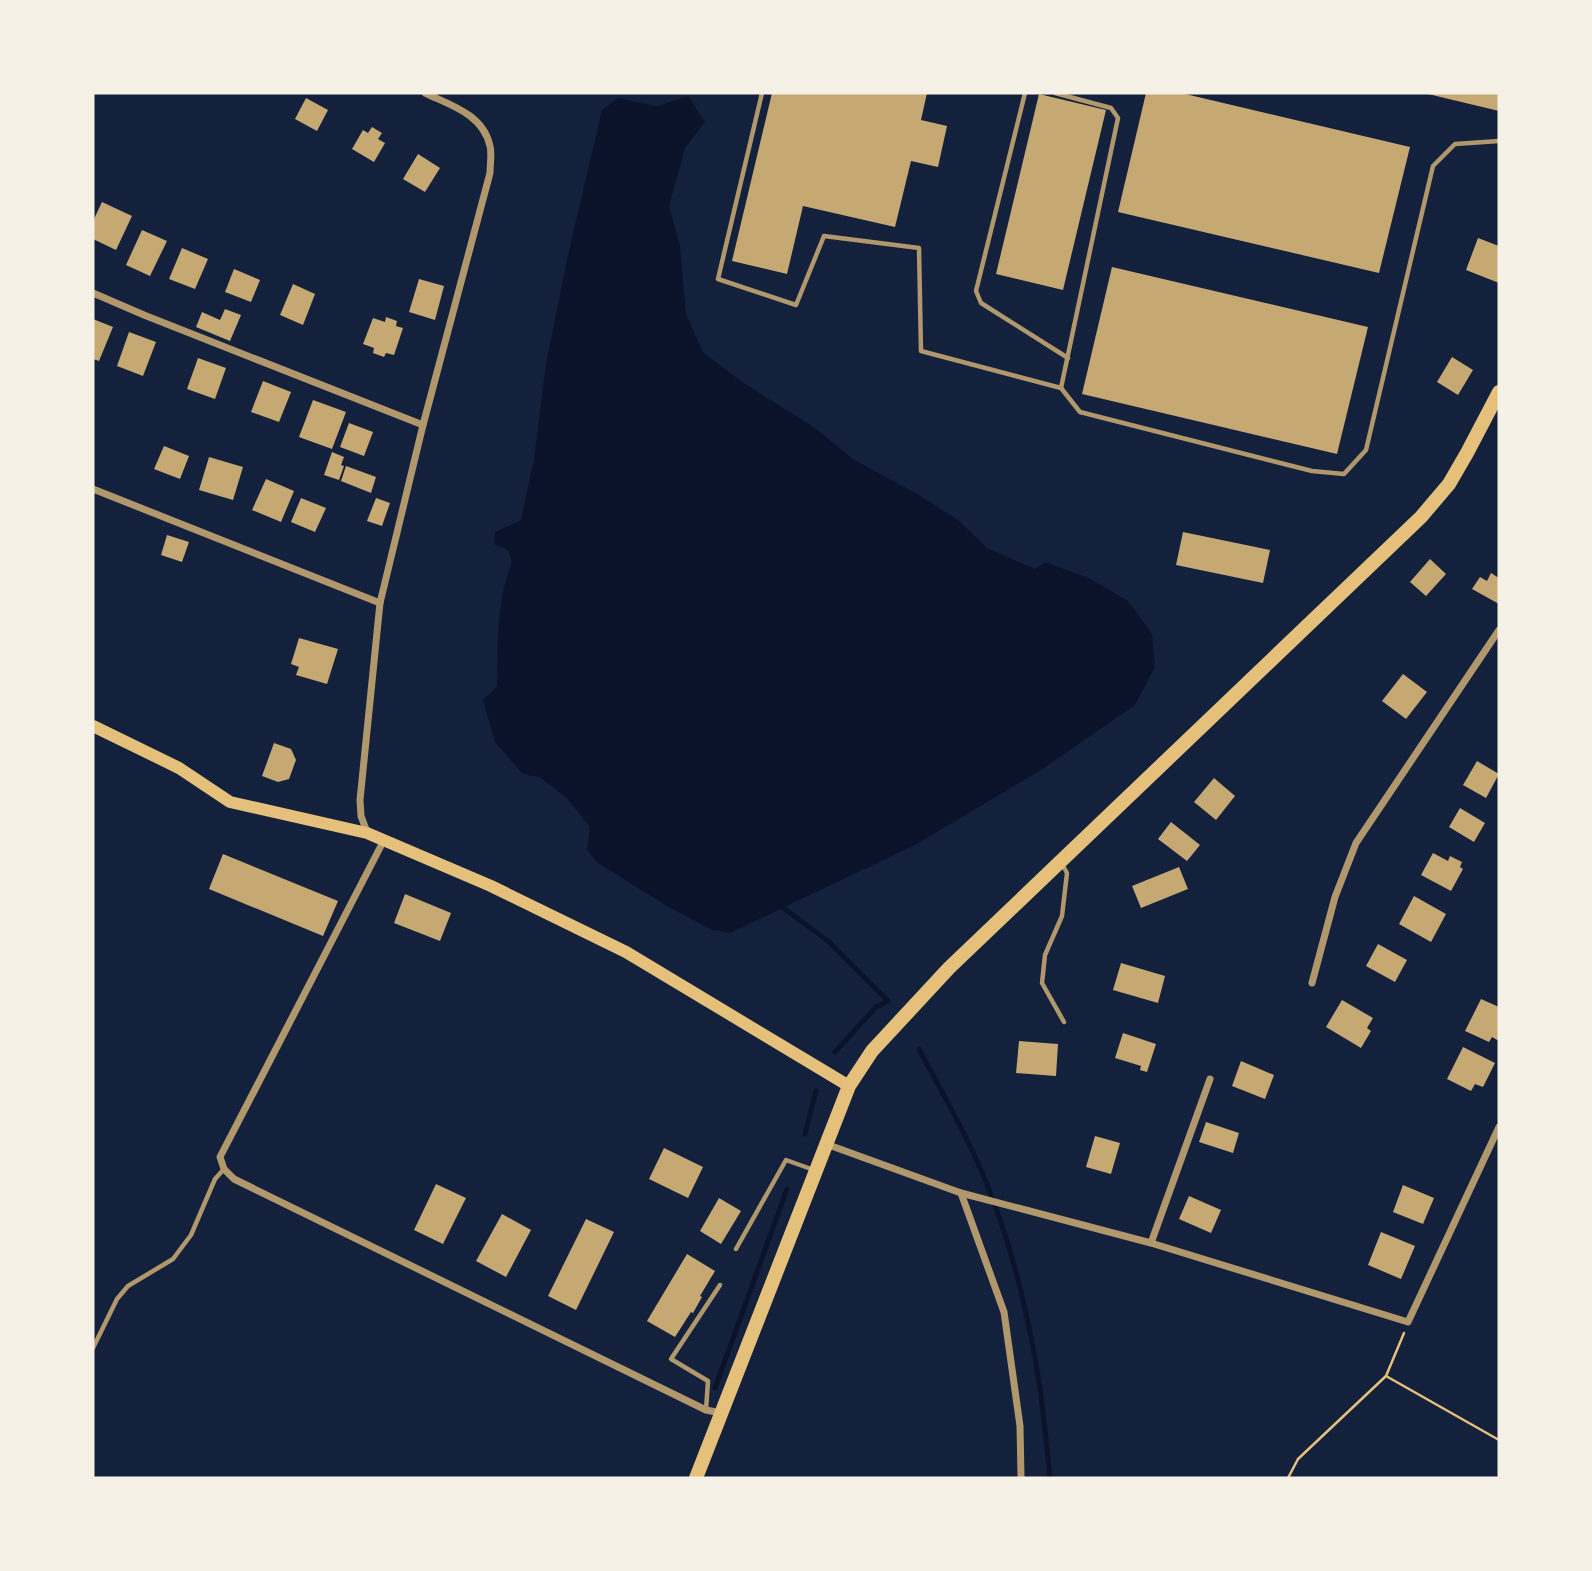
<svg xmlns="http://www.w3.org/2000/svg" width="1592" height="1571" viewBox="0 0 1592 1571" font-family="Ubuntu,sans-serif">
<style>
.water{fill:#0b132b}
.lines{fill:none;stroke-linecap:round;stroke-linejoin:round}
.stream{stroke:#0b132b;stroke-width:5}
.building{fill:#c6a872}
.path{stroke:#e5c07b;stroke-width:2.5}
.service{stroke:#b1986c;stroke-width:4.5}
.minor{stroke:#b1986c;stroke-width:7}
.secondary{stroke:#e5c07b;stroke-width:12}
.primary{stroke:#e5c07b;stroke-width:14}
</style>
<rect width="100%" height="100%" fill="#14213d"/>
<!-- water -->
<path class="water" d="M688,96L705,122L685,148L669,206L680,246L686,314L703,352L742,382L815,428L853,459L917,494L958,520L987,548L1035,569L1045,562L1089,578L1128,601L1152,634L1155,667L1135,705L1041,770L915,845L730,933L712,930L667,906L598,863L587,850L590,827L566,797L539,777L523,774L495,742L483,700L497,686C498,644 496,601 512,562L508,550L494,544L495,532L521,520L534,459L546,364L568,255L602,110L618,98L657,106Z"/>
<g class="lines">
<!-- stream -->
<g class="stream">
<path d="M778,904L828,941L888,1001L876,1007L835,1052"/>
<path d="M919,1049C941,1091 966,1133 984,1177C1012,1244 1029,1317 1040,1388C1044,1418 1047,1448 1050,1478"/>
<path d="M805,1134L816,1091"/>
<path d="M715,1388L787,1189"/>
</g>
</g>
<!-- building -->
<g class="building">
<path d="M772,93H927L921,120L947,126L938,167L911,161L895,227L803,206L787,274L732,261Z"/>
<path d="M1146,93H1181L1410,147L1379,273L1118,212Z"/>
<path d="M1428,93H1499V111L1428,94Z"/>
<path d="M1039,94L1106,110L1063,290L996,274Z"/>
<path d="M306,98L328,110L317,131L295,119Z"/>
<path d="M372,127L382,133L378,139L385,143L374,162L352,149L363,130L368,133Z"/>
<path d="M418,154L440,168L425,192L403,179Z"/>
<path d="M102,202L132,216L116,250L93,239V221Z"/>
<path d="M142,230L167,241L150,276L126,265Z"/>
<path d="M1478,238L1499,246V283L1466,270Z"/>
<path d="M182,248L208,259L195,289L169,279Z"/>
<path d="M1112,267L1368,327L1337,454L1082,394Z"/>
<path d="M234,269L260,280L251,302L225,292Z"/>
<path d="M419,279L444,286L435,320L409,312Z"/>
<path d="M293,284L315,294L303,325L280,315Z"/>
<path d="M225,309L241,315L230,341L196,327L202,312L220,320Z"/>
<path d="M386,317L397,321L396,326L403,328L394,355L386,353L384,357L373,353L374,348L363,344L373,318L385,322Z"/>
<path d="M93,319L113,327L99,361L93,359Z"/>
<path d="M129,332L156,342L143,376L117,366Z"/>
<path d="M1452,357L1473,370L1458,395L1437,382Z"/>
<path d="M198,358L226,368L215,399L187,389Z"/>
<path d="M263,381L291,392L279,422L251,412Z"/>
<path d="M313,400L346,412L332,449L299,437Z"/>
<path d="M349,423L373,432L364,456L340,447Z"/>
<path d="M164,446L189,456L180,479L154,469Z"/>
<path d="M332,452L344,457L341,465L344,466L339,480L324,475Z"/>
<path d="M209,457L243,467L233,500L199,490Z"/>
<path d="M346,466L376,477L371,493L341,481Z"/>
<path d="M266,479L294,491L281,522L252,510Z"/>
<path d="M301,498L326,508L315,532L291,522Z"/>
<path d="M376,498L390,503L382,526L367,521Z"/>
<path d="M1183,532L1270,550L1263,583L1176,565Z"/>
<path d="M167,535L189,542L182,562L161,555Z"/>
<path d="M1430,559L1446,574L1426,596L1410,582Z"/>
<path d="M1491,573L1499,578V604L1472,589L1480,577L1487,581Z"/>
<path d="M299,638L338,649L327,684L296,675L299,667L291,664Z"/>
<path d="M1403,674L1427,692L1406,719L1382,701Z"/>
<path d="M274,743L291,749L296,760L289,779L278,782L262,776Z"/>
<path d="M1477,761L1499,774L1486,798L1463,785Z"/>
<path d="M1214,778L1235,796L1216,820L1194,802Z"/>
<path d="M1460,808L1485,823L1474,842L1449,827Z"/>
<path d="M1171,822L1200,845L1187,861L1158,839Z"/>
<path d="M1433,853L1448,861L1450,856L1462,862L1460,867L1463,869L1451,891L1421,875Z"/>
<path d="M223,854L338,901L323,936L209,889Z"/>
<path d="M1179,867L1188,889L1141,908L1132,886Z"/>
<path d="M405,894L451,913L440,941L394,923Z"/>
<path d="M1414,896L1446,914L1431,942L1399,924Z"/>
<path d="M1378,944L1407,960L1395,982L1366,966Z"/>
<path d="M1121,963L1165,976L1158,1003L1113,990Z"/>
<path d="M1481,999L1499,1007V1041L1492,1037L1489,1042L1465,1031Z"/>
<path d="M1342,1000L1373,1018L1367,1028L1371,1031L1361,1048L1326,1027Z"/>
<path d="M1123,1033L1156,1044L1147,1072L1140,1070L1141,1066L1115,1058Z"/>
<path d="M1019,1041L1058,1044L1056,1076L1016,1073Z"/>
<path d="M1463,1047L1495,1063L1483,1087L1475,1084L1471,1091L1447,1079Z"/>
<path d="M1241,1061L1274,1075L1265,1099L1232,1086Z"/>
<path d="M1206,1122L1239,1133L1233,1153L1199,1142Z"/>
<path d="M1095,1136L1120,1143L1111,1174L1086,1167Z"/>
<path d="M664,1148L703,1167L688,1198L649,1179Z"/>
<path d="M436,1184L466,1198L443,1244L414,1230Z"/>
<path d="M1403,1185L1434,1198L1423,1224L1393,1212Z"/>
<path d="M1189,1196L1221,1210L1211,1233L1179,1219Z"/>
<path d="M719,1198L741,1211L721,1244L700,1231Z"/>
<path d="M502,1214L531,1230L506,1277L476,1261Z"/>
<path d="M586,1219L614,1232L576,1310L548,1296Z"/>
<path d="M1381,1232L1415,1246L1401,1279L1368,1265Z"/>
<path d="M687,1254L715,1271L700,1296L702,1297L693,1313L691,1312L675,1337L647,1321Z"/>
</g>
<g class="lines">
<!-- path -->
<g class="path">
<path d="M1386,1376L1499,1440"/>
<path d="M1288,1478L1298,1459L1386,1376L1404,1333"/>
</g>
<!-- service -->
<g class="service">
<path d="M762,93L718,279L796,305L824,236L919,248L921,351L1061,388L1080,412L1312,471L1344,474L1366,450L1433,166L1455,144L1499,141"/>
<path d="M1025,93L976,291L981,303L1068,358"/>
<path d="M1055,93L1111,108L1118,118L1061,388"/>
<path d="M1062,864L1067,873L1062,916L1045,955L1042,983L1064,1022"/>
<path d="M736,1249L786,1160L814,1170"/>
<path d="M93,1348L117,1299L128,1286L173,1259L191,1235L215,1179L224,1169"/>
<path d="M706,1410L708,1381L671,1359L720,1285"/>
</g>
<!-- minor -->
<g class="minor">
<path d="M93,293L144,315L423,425"/>
<path d="M93,489L380,603"/>
<path d="M367,832L361,816L360,800L380,603L423,425L490,173C490,164 492,154 490,146C483,114 450,105 425,93"/>
<path d="M384,840L220,1157L224,1169L234,1179L706,1410L721,1413"/>
<path d="M1312,983L1335,897L1356,843L1499,630"/>
<path d="M826,1144L961,1193L1004,1312L1020,1426L1021,1478"/>
<path d="M961,1193L1151,1243L1408,1322L1499,1127"/>
<path d="M1151,1243L1210,1079"/>
</g>
<!-- secondary -->
<path class="secondary" d="M93,726L179,768L230,802L367,833L491,886L626,952L849,1086"/>
<!-- primary -->
<path class="primary" d="M696,1478L849,1086L872,1051L949,968L1421,517L1449,484L1467,453L1499,392"/>
</g>
<!-- border -->
<rect width="1592" height="1571" fill="none" stroke="#f6f1e7" stroke-width="189"/>
</svg>
